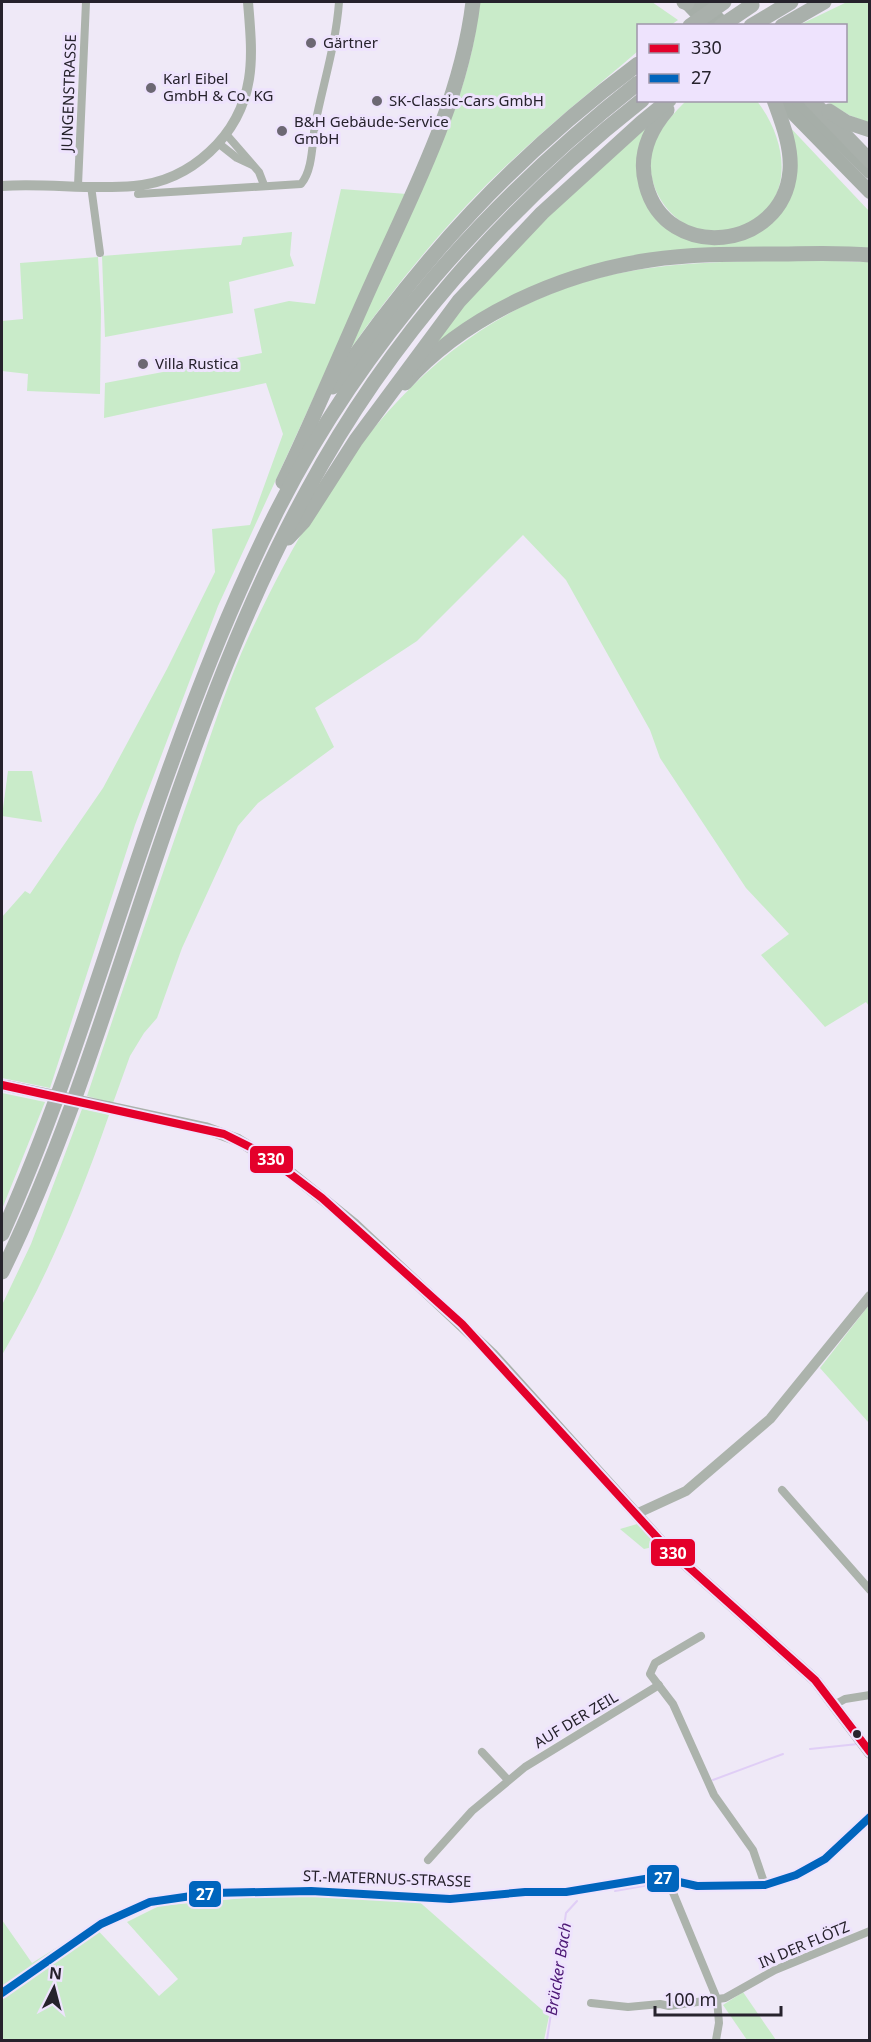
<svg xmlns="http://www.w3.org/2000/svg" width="871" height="2042" viewBox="0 0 871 2042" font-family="'Noto Sans',sans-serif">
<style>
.green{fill:#c9ebc9}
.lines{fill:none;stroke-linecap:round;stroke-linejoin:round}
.stream{stroke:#e0cef6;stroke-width:2}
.minor{stroke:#acb3ac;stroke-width:8}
.tertiary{stroke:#acb3ac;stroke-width:10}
.secondary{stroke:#abb2ac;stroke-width:12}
.trunk{stroke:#a6aea8;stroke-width:14}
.motorway{stroke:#a9b0ab;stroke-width:15}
.secondary-bridge{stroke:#abb2ac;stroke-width:12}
.motorway-bridge{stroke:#a9b0ab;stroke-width:15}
.bus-1-casing{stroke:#eee3fd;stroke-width:12}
.bus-2-casing{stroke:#eee3fd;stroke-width:12}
.bus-1{stroke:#e4002b;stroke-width:8}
.bus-2{stroke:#0065bd;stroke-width:8}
.poi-dot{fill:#6c6873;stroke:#eee3fd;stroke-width:2}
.bus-dot{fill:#26222c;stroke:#eee3fd;stroke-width:2}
.labels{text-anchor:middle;stroke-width:6;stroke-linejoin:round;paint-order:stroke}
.poi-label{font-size:15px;fill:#26222c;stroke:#eee3fd;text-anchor:start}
.street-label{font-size:15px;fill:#26222c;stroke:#eee3fd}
.water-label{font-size:16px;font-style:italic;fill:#4c1775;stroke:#eee3fd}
.line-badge{stroke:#eee3fd;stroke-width:2}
.badge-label{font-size:16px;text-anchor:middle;font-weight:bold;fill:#fff}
</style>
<rect width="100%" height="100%" fill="#efe9f7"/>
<!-- green -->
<g class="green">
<path d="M479,2H652L678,20L671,25L638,26V51C580,101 519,149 466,206C423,252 385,300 349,351C370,304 391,256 413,209C442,143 474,75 479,2Z"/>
<path d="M847,2H869V123L849,115L826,101L846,100V26H797Z"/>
<path d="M686,101H757C796,151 793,225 717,232C679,235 646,194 651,158C653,135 671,116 686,101Z"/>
<path d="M785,122L869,211V253L762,251L566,278L413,370L460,307L510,251L651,123L644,140L655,213L711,242L786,201Z"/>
<path d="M341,189L407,194L218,606L135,825L50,1088L2,1078V917L25,891L30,894L103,788L167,669L215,572L212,529L250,525L283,434L266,383L104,418L105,383L262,353L254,309L289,301L315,304Z"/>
<path d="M292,232L290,255L294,266L229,282L233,313L105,337L102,256L241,245L243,237Z"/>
<path d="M98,257L101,311L100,394L27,391L28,374L2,371V321L23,319L20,263Z"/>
<path d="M798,260L869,262V1006L866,1002L825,1027L761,955L789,934L746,888L660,758L650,730L566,580L523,535L417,641L315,708L334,747L258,803L238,826L182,948L157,1018L144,1033L130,1056L113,1103L87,1096C119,1000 152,904 185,809C206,752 223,693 248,638C312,500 400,355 548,295C628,261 712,262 798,260Z"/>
<path d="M8,771H32L42,822L2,816Z"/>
<path d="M2,1093L45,1102L2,1209Z"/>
<path d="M82,1109L109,1115C79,1201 48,1276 2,1355V1305L31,1244Z"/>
<path d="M869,1305V1423L820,1368Z"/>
<path d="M637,1524L657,1546L644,1549L620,1529Z"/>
<path d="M311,1892L415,1898L549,2016L544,2040H2V1920L32,1963L93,1925L159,1996L178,1979L127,1922L159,1906Z"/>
<path d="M743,1992L776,2040H747L723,2005Z"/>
</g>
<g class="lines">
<!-- stream -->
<g class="stream">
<path d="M810,1749L858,1744"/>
<path d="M713,1780L783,1754"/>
<path d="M615,1891L655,1884"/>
<path d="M547,2040L566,1913L577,1901"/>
</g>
<!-- minor -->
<g class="minor">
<path d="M226,134L259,172L264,185"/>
<path d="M218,143L237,158L252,165"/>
<path d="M78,185L86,2"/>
<path d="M91,186L100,253"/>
<path d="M138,194L301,184C313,170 312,143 315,125C323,84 336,44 339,2"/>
<path d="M782,1490L870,1590"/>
<path d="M701,1636L655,1663L650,1674L673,1704L714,1795L753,1850L765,1885"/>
<path d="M834,1705L845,1699L870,1695"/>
<path d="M482,1752L508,1780"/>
<path d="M428,1860L472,1811L525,1767L659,1685"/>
<path d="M667,1878L717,1999L719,2023L716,2040"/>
<path d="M591,2003L628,2007L660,2004L669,2006L725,1998L775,1970L870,1931"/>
</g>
<!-- tertiary -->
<g class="tertiary">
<path d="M2,186C46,183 90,190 134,186C191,181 240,136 249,79C253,54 250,27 248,2"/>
<path d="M636,1514L686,1491L770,1419L870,1296"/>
<path d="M2,1993L101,1924L150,1902L212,1893L311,1891L450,1899L525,1892H566L657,1877L697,1886L765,1885L796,1875L825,1859L870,1817"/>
</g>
<!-- secondary -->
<path class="secondary" d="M108,1107L205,1128L238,1140L288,1171L355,1225L492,1354L664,1545L815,1680L870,1753"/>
<!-- trunk -->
<g class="trunk">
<path d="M686,2L709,26"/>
<path d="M702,2L725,26"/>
<path d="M780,100L870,192"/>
<path d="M798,100L870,172"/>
</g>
<!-- motorway -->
<g class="motorway">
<path d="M684,2L687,3"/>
<path d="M751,26L791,2"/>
<path d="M782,26L824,2"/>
<path d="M811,100L870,161"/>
<path d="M667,110C649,131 638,156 646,185C666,263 783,251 790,171C792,147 782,122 774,100"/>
<path d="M829,111L846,122L870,130"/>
<path d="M405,383C465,315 562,273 650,260C690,254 729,254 769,254C802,254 836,252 870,255"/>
<path d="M333,387C421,258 514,157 638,64"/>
<path d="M283,482C315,416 342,349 372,283C413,192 461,102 473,2"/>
<path d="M288,538L304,521L356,440L459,301L542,213L642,122L669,100"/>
<path d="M2,1234C71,1080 115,917 173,759C203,675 237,591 277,511C362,342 491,199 638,83"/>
<path d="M2,1272C71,1131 114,979 165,831C205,715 248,599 307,491C389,339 506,207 642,100"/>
</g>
<!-- secondary-bridge -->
<path class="secondary-bridge" d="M7,1086L108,1107"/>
<!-- motorway-bridge -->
<g class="motorway-bridge">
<path d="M690,26L724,2"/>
<path d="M721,26L752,5"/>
</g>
<defs>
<path id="bus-1" d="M2,1085L224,1134L264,1154L322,1198L462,1324L664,1545L815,1680L870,1752"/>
<path id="bus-2" d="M2,1993L101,1924L150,1902L212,1893L311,1891L450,1899L525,1892H566L657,1877L697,1886L765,1885L796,1875L825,1859L870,1817"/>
</defs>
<!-- bus-1 casing -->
<use href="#bus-1" class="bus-1-casing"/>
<!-- bus-2 casing -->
<use href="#bus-2" class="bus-2-casing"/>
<!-- bus-1 -->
<use href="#bus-1" class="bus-1"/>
<!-- bus-2 -->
<use href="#bus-2" class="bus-2"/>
</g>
<!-- markers -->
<g class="poi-dot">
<circle cx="311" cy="43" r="6"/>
<circle cx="151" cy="88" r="6"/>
<circle cx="377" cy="101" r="6"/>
<circle cx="282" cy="131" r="6"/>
<circle cx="143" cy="364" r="6"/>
</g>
<circle class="bus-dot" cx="857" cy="1734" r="5"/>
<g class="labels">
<!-- poi labels -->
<g class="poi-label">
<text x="323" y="48">Gärtner</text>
<text x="163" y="84">Karl Eibel<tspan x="163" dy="17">GmbH &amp; Co. KG</tspan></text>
<text x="389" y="106">SK-Classic-Cars GmbH</text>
<text x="294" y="127">B&amp;H Gebäude-Service<tspan x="294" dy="17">GmbH</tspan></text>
<text x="155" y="369">Villa Rustica</text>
</g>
<!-- street labels -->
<g class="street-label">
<text transform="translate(69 93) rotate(-88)" y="5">JUNGENSTRASSE</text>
<text transform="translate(576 1720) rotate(-31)" y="5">AUF DER ZEIL</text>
<text transform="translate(387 1879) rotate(2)" y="5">ST.-MATERNUS-STRASSE</text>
<text transform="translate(804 1945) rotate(-23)" y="5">IN DER FLÖTZ</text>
</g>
<!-- water labels -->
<g class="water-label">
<text transform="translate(558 1969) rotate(-81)" y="6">Brücker Bach</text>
</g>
</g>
<g class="line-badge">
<rect x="249" y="1145" width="45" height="29" rx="6" fill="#e4002b"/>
<rect x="650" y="1538" width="46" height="29" rx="6" fill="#e4002b"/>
<rect x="646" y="1864" width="34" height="29" rx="6" fill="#0065bd"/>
<rect x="188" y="1880" width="34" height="28" rx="6" fill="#0065bd"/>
</g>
<g class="badge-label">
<text x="271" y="1165">330</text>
<text x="673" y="1559">330</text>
<text x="663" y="1884">27</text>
<text x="205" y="1900">27</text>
</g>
<!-- border -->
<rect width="871" height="2042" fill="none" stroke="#26222c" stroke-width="6"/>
<!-- legend -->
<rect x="637" y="24" width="210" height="78" fill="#eee3fd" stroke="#9e96a9" stroke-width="1.5"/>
<rect x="649" y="44" width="30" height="9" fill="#e4002b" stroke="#9e96a9" stroke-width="1.5"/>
<text x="691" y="54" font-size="18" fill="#26222c">330</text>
<rect x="649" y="74" width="30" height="9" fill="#0065bd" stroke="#9e96a9" stroke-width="1.5"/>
<text x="691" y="84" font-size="18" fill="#26222c">27</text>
<!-- north arrow -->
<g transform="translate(54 1988) rotate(6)" stroke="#eee3fd" stroke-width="4.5" paint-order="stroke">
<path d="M0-4.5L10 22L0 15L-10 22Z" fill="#26222c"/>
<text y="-9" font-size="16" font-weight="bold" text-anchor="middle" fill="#26222c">N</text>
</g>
<!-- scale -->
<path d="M655 2006v9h126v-9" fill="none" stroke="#26222c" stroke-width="3"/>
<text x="664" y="2006" font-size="18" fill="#26222c" stroke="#eee3fd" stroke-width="4.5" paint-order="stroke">100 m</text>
</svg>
